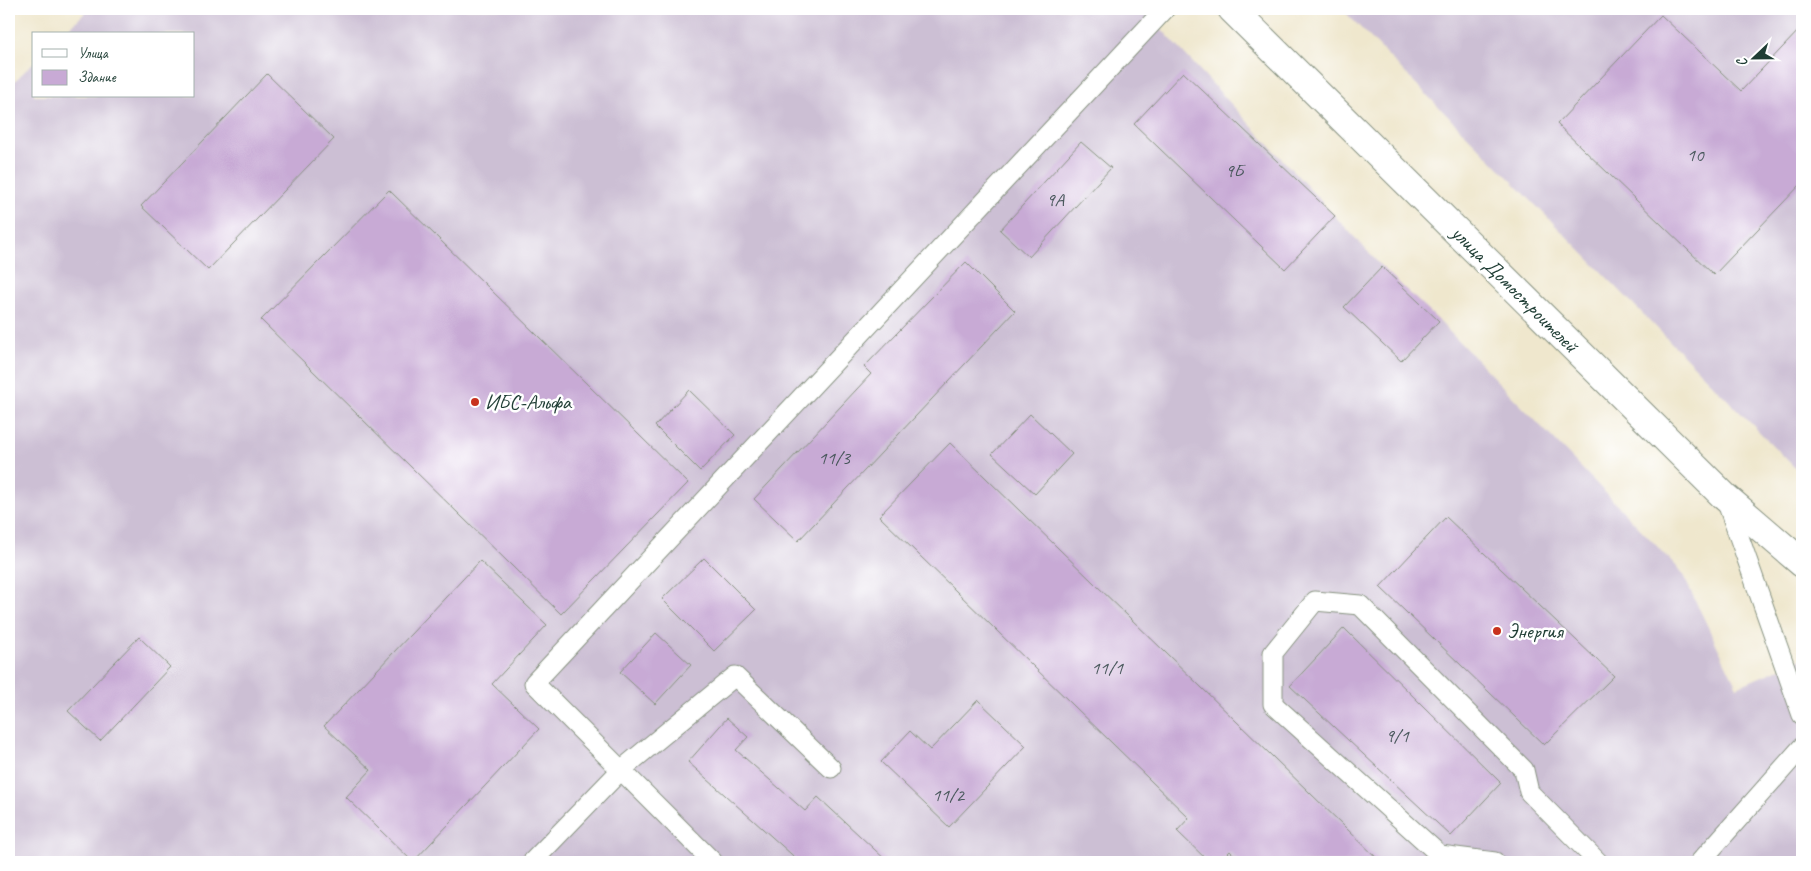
<svg xmlns="http://www.w3.org/2000/svg" width="1811" height="871" viewBox="0 0 1811 871" font-family="Caveat,sans-serif">
<style>
.industrial{fill:#ccbfd4}
.building{fill:#c8aad5}
.lines{fill:none;stroke-linecap:round;stroke-linejoin:round}
.lane-casing{stroke:#879280;stroke-width:21}
.street-casing{stroke:#879280;stroke-width:30}
.lane{stroke:#fff;stroke-width:19}
.street{stroke:#fff;stroke-width:28}
.poi-dot{fill:#c8321e;stroke:#fff;stroke-width:2}
.labels{text-anchor:middle;stroke-width:5;stroke-linejoin:round;paint-order:stroke}
.number-label{font-size:19px;fill:#49585c}
.street-label{font-size:21px;fill:#1f3d34;stroke:#fff}
.poi-label{font-size:21px;fill:#1f3d34;stroke:#fff;text-anchor:start}
</style>
<rect width="100%" height="100%" fill="#fff"/>
<filter id="ink" filterUnits="userSpaceOnUse"><feTurbulence type="fractalNoise" baseFrequency=".02" numOctaves="2"/><feDisplacementMap in="SourceGraphic" scale="10" xChannelSelector="R" yChannelSelector="G"/><feConvolveMatrix kernelMatrix="1 2 1 2 8 2 1 2 1" color-interpolation-filters="sRGB"/></filter>
<filter id="wash" filterUnits="userSpaceOnUse"><feTurbulence type="fractalNoise" baseFrequency=".0096" numOctaves="4" result="noise"/><feDisplacementMap in="SourceGraphic" scale="20" xChannelSelector="R" yChannelSelector="G"/><feGaussianBlur stdDeviation="1.12" result="paint"/><feColorMatrix in="noise" values="0 0 0 0 0 0 0 0 0 0 0 0 0 0 0 0 0 1.4 0 .05"/><feComposite in="paint" operator="in"/></filter>
<g filter="url(#wash)">
<rect width="100%" height="100%" fill="#efe7cd"/>
<!-- industrial -->
<g class="industrial">
<path d="M89,9H1143L1382,267L1439,321L1681,571L1737,687L1802,659V862H9V87L34,62V96H194V34H63Z"/>
<path d="M1342,9H1802V475Z"/>
</g>
<g id="blocks">
<!-- building -->
<g class="building">
<path d="M1661,15L1741,91L1802,27V183L1714,275L1557,124Z"/>
<path d="M1183,72L1335,216L1285,269L1134,124Z"/>
<path d="M267,74L334,139L208,270L141,206Z"/>
<path d="M1081,142L1111,168L1029,257L1000,230Z"/>
<path d="M389,190L688,483L561,614L261,320Z"/>
<path d="M966,262L1015,311L798,541L754,499L871,374L864,367Z"/>
<path d="M1382,267L1439,321L1401,361L1344,307Z"/>
<path d="M689,390L735,435L700,471L655,426Z"/>
<path d="M1030,414L1072,454L1035,494L992,454Z"/>
<path d="M950,443L1381,862H1241L1230,851L1219,862H1209L1177,831L1189,818L879,516Z"/>
<path d="M1446,517L1614,676L1544,745L1380,587Z"/>
<path d="M704,558L756,610L714,651L662,599Z"/>
<path d="M480,561L547,625L492,684L539,729L413,862L346,797L371,770L324,726Z"/>
<path d="M1344,628L1501,783L1451,836L1290,686Z"/>
<path d="M656,633L691,665L655,704L620,672Z"/>
<path d="M139,637L170,667L100,741L68,711Z"/>
<path d="M978,700L1026,746L949,827L881,762L910,731L930,750Z"/>
<path d="M727,718L748,737L736,750L805,811L818,797L888,862H800L688,762Z"/>
</g>
</g>
</g>
<g filter="url(#ink)">
<use href="#blocks" fill-opacity="0" stroke="#879280" stroke-width="1"/>
<g class="lines">
<defs>
<g id="lane">
<path d="M1726,500L1802,715"/>
<path d="M532,862L621,770L735,676L831,768"/>
<path d="M713,862L534,683L1165,9"/>
<path d="M1495,862L1440,855L1273,704V653L1315,601L1360,605L1524,770L1529,792L1598,862"/>
<path d="M1700,862L1802,747"/>
</g>
<path id="street" d="M1232,9L1724,496L1802,563"/>
</defs>
<!-- lane casing -->
<use href="#lane" class="lane-casing"/>
<!-- street casing -->
<use href="#street" class="street-casing"/>
<!-- lane -->
<use href="#lane" class="lane"/>
<!-- street -->
<use href="#street" class="street"/>
</g>
</g>
<!-- markers -->
<g class="poi-dot">
<circle cx="475" cy="402" r="5"/>
<circle cx="1497" cy="631" r="5"/>
</g>
<g class="labels">
<!-- number labels -->
<g class="number-label">
<text x="1695" y="161">10</text>
<text x="1234" y="177">9Б</text>
<text x="1055" y="206">9А</text>
<text x="834" y="464">11/3</text>
<text x="1107" y="674">11/1</text>
<text x="1397" y="742">9/1</text>
<text x="948" y="801">11/2</text>
</g>
<!-- street labels -->
<g class="street-label">
<text transform="translate(1515 289) rotate(45)" y="7">улица Домостроителей</text>
</g>
<!-- poi labels -->
<g class="poi-label">
<text x="485" y="409">ИБС-Альфа</text>
<text x="1507" y="638">Энергия</text>
</g>
</g>
<!-- margin -->
<rect width="1811" height="871" fill="none" stroke="#fff" stroke-width="30"/>
<!-- legend -->
<rect x="32" y="32" width="162" height="65" fill="#ffffff" stroke="#a5b1ae"/>
<rect x="42" y="49" width="25" height="8" fill="#ffffff" stroke="#a5b1ae"/>
<text x="78" y="58" font-size="15" fill="#1f3d34">Улица</text>
<rect x="42" y="70" width="25" height="15" fill="#c8aad5" stroke="#a5b1ae"/>
<text x="78" y="82" font-size="15" fill="#1f3d34">Здание</text>
<!-- north arrow -->
<g transform="translate(1754 58) rotate(248)" stroke="#ffffff" stroke-width="4" paint-order="stroke">
<path d="M0-4L9 19L0 12L-9 19Z" fill="#1f3d34"/>
<text y="-8" font-size="14" font-weight="bold" text-anchor="middle" fill="#1f3d34">С</text>
</g>
</svg>
